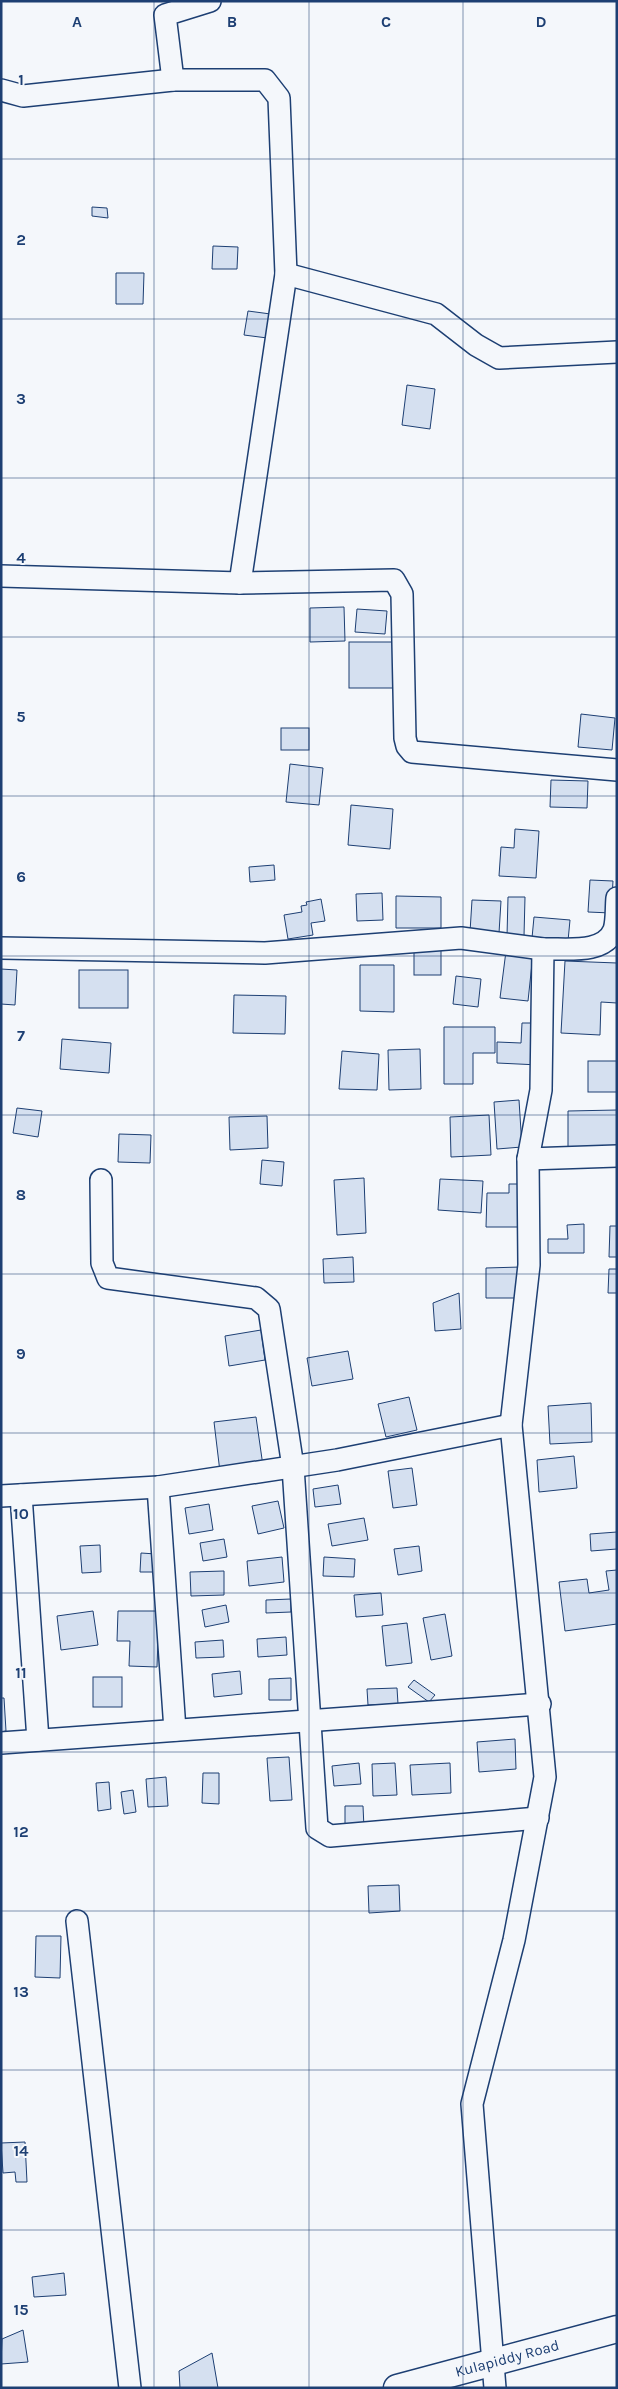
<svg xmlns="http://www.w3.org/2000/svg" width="618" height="2389" viewBox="0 0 618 2389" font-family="Karla,sans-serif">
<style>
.building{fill:#d5e0f0;stroke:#1d3f73}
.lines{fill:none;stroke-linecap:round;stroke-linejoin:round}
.minor-casing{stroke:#1d3f73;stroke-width:24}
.major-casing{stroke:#1d3f73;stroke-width:29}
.minor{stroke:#f4f7fb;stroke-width:21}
.major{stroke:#f4f7fb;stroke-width:26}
.grid{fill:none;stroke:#1d3f73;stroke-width:1;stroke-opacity:0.55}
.labels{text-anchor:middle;stroke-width:4;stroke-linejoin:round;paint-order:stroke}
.street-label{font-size:15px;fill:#1d3f73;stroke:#f4f7fb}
.grid-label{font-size:16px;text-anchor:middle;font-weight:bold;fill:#1d3f73;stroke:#f4f7fb;stroke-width:4;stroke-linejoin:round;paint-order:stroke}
</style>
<rect width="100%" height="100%" fill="#f4f7fb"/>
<!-- building -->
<g class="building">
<path d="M92,207L107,208L108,218L92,216Z"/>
<path d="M213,246L238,247L237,269H212Z"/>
<path d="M116,273H144L143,304H116Z"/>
<path d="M248,311L278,315L275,339L244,335Z"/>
<path d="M407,385L435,389L430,429L402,425Z"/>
<path d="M344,607L345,641L310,642V608Z"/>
<path d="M357,609L387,611L385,634L355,632Z"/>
<rect x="349" y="642" width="45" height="46"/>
<path d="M581,714L615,718L612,750L578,747Z"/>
<rect x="281" y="728" width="28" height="22"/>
<path d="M290,764L323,768L319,805L286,802Z"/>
<path d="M551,780L588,781L587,808L550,807Z"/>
<path d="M351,805L393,809L390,849L348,845Z"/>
<path d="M515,829L539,831L536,878L499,876L501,847L514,848Z"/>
<path d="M274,865L275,880L250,882L249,867Z"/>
<path d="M590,880L613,881L611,913L588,912Z"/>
<path d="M382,893L383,920L357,921L356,894Z"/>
<path d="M396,896L441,897V928H396Z"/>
<path d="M508,897H525L524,936H507Z"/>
<path d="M321,899L325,921L311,923L313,935L288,939L284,915L302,912L301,906L307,905L306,902Z"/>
<path d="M472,900L501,901L499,933L470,932Z"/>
<path d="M534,917L570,920L568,941L532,938Z"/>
<rect x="414" y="946" width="27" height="29"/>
<path d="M506,951L533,954L528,1001L500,998Z"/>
<path d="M565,961L617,963V1003L601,1002L600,1035L561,1033Z"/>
<path d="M360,965H394V1012L360,1011Z"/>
<path d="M1,969L17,970L15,1005L1,1004Z"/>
<rect x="79" y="970" width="49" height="38"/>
<path d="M456,976L481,979L478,1007L453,1004Z"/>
<path d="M234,995L286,996L285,1034L233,1033Z"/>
<path d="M522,1023H541L539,1065L497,1063V1042L521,1043Z"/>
<path d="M444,1027H495V1053H473V1084H444Z"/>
<path d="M62,1039L111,1043L109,1073L60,1069Z"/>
<path d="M420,1049L421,1089L389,1090L388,1050Z"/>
<path d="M342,1051L379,1054L377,1090L339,1089Z"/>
<rect x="588" y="1061" width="29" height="31"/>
<path d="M519,1100L522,1147L497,1149L494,1102Z"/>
<path d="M17,1108L42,1111L38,1137L13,1133Z"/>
<path d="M617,1110V1149H568V1111Z"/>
<path d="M489,1115L491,1155L451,1157L450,1117Z"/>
<path d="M267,1116L268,1148L230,1150L229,1117Z"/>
<path d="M119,1134L151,1135L150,1163L118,1162Z"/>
<path d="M262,1160L284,1162L282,1186L260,1184Z"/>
<path d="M364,1178L366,1233L337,1235L334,1180Z"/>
<path d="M440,1179L483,1181L481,1213L438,1210Z"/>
<path d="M509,1184H526L525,1227H486L487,1193H509Z"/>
<path d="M584,1224V1253H548V1239H568L567,1225Z"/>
<path d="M610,1226H617V1257H609Z"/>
<path d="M353,1257L354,1282L324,1283L323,1259Z"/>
<path d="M521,1267V1298H486V1268Z"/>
<path d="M609,1269H617V1293H608Z"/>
<path d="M459,1293L461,1329L435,1331L433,1303Z"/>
<path d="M261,1330L265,1360L229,1366L225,1336Z"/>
<path d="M348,1351L353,1379L312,1386L307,1358Z"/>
<path d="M409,1397L417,1430L386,1437L378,1404Z"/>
<path d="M591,1403L592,1442L550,1444L548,1406Z"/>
<path d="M256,1417L263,1466L220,1472L214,1422Z"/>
<path d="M574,1456L577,1488L539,1492L537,1460Z"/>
<path d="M412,1468L417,1505L393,1508L388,1471Z"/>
<path d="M338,1485L341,1504L315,1507L313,1489Z"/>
<path d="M278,1501L284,1528L258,1534L252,1506Z"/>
<path d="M209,1504L213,1530L189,1534L185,1508Z"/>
<path d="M364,1518L368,1540L332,1546L328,1524Z"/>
<path d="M617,1532V1549L591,1551L590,1534Z"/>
<path d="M224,1539L227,1557L203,1561L200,1543Z"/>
<path d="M100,1545L101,1572L82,1573L80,1546Z"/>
<path d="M419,1546L422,1571L398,1575L394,1549Z"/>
<path d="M141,1553L156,1554L155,1572H140Z"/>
<path d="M282,1557L284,1582L249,1586L247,1561Z"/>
<path d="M324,1557L355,1559L354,1577L323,1576Z"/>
<path d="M617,1570V1624L565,1631L559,1582L587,1579L589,1593L609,1590L606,1571Z"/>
<path d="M224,1571V1595L191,1596L190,1572Z"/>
<path d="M381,1593L383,1615L356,1617L354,1595Z"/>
<path d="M291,1599V1612L266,1613V1600Z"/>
<path d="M226,1605L229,1622L205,1627L202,1610Z"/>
<path d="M93,1611L98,1645L61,1650L57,1616Z"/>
<path d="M118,1611H159L157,1667L129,1666L130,1641H117Z"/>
<path d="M445,1614L452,1656L431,1660L423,1618Z"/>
<path d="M407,1623L412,1663L386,1666L382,1626Z"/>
<path d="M286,1637L287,1655L258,1657L257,1639Z"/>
<path d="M223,1640L224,1657L196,1658L195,1642Z"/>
<path d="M240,1671L242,1694L214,1697L212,1674Z"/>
<rect x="93" y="1677" width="29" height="30"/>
<path d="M291,1678V1700H269V1679Z"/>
<path d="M414,1680L435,1695L429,1702L408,1687Z"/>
<path d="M397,1688L398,1704L368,1705L367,1689Z"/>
<path d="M1,1698H4L6,1731L1,1732Z"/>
<path d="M515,1739L516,1769L479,1772L477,1742Z"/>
<path d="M289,1757L292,1800L270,1801L267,1758Z"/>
<path d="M359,1763L361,1784L334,1786L332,1766Z"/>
<path d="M395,1763L397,1795L373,1796L372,1764Z"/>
<path d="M450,1763L451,1793L412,1795L410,1765Z"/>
<path d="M203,1773H219V1804L202,1803Z"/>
<path d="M166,1777L168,1806L148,1807L146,1779Z"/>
<path d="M109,1782L111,1809L98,1811L96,1783Z"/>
<path d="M133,1790L136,1812L124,1814L121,1792Z"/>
<path d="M345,1806H363L364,1828H345Z"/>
<path d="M399,1885L400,1911L369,1913L368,1886Z"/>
<path d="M36,1936H61L60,1978L35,1977Z"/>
<path d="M25,2142L27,2182H16L15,2172L3,2173L1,2143Z"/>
<path d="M64,2273L66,2295L34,2297L32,2277Z"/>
<path d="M23,2330L28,2362L1,2364L2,2339Z"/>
<path d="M212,2353L218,2388H180L179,2371Z"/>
</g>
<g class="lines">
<defs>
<g id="minor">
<path d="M173,80L165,15L210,1"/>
<path d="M1,90L23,96L173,80H265L279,98L286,274L240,583"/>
<path d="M286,274L436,314L476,345L499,358L617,352"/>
<path d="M1,576L240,583L394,580L402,594L405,738L407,746L412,752L617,770"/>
<path d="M1,948L265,953L461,938L543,949"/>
<path d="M528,1159L617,1156"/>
<path d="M101,1180L102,1263L108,1278L256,1298L269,1309L293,1467L317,1828L330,1836L538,1818"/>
<path d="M158,1487L175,1730"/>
<path d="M21,1495L38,1740"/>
<path d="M1,1496L158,1487L337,1460L511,1425"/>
<path d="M1,1743L540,1704"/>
<path d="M77,1921L130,2388"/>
<path d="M495,2388L472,2104L514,1940L545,1777L511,1425L529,1265L528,1159L541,1090L543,949C565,948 604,955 614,930C617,921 616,908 617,898"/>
</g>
<g id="major">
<path id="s1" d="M397,2388L617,2329"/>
</g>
</defs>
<!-- minor casing -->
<use href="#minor" class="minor-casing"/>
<!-- major casing -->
<use href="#major" class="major-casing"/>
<!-- minor -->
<use href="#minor" class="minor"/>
<!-- major -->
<use href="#major" class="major"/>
</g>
<!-- grid -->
<path class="grid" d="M154,1V2388M309,1V2388M463,1V2388M1,159H617M1,319H617M1,478H617M1,637H617M1,796H617M1,956H617M1,1115H617M1,1274H617M1,1433H617M1,1593H617M1,1752H617M1,1911H617M1,2070H617M1,2230H617"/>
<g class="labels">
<!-- street labels -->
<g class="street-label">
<text dy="5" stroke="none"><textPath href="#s1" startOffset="114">Kulapiddy Road</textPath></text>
</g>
</g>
<g class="grid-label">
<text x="77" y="27">A</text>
<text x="232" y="27">B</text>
<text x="386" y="27">C</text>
<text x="541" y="27">D</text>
<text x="21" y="85">1</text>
<text x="21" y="245">2</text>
<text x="21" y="404">3</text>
<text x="21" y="563">4</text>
<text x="21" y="722">5</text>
<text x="21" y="882">6</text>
<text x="21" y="1041">7</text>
<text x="21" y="1200">8</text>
<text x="21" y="1359">9</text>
<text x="21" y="1519">10</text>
<text x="21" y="1678">11</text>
<text x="21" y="1837">12</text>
<text x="21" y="1997">13</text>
<text x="21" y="2156">14</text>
<text x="21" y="2315">15</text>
</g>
<!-- border -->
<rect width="618" height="2389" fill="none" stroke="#1d3f73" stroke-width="5"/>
</svg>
